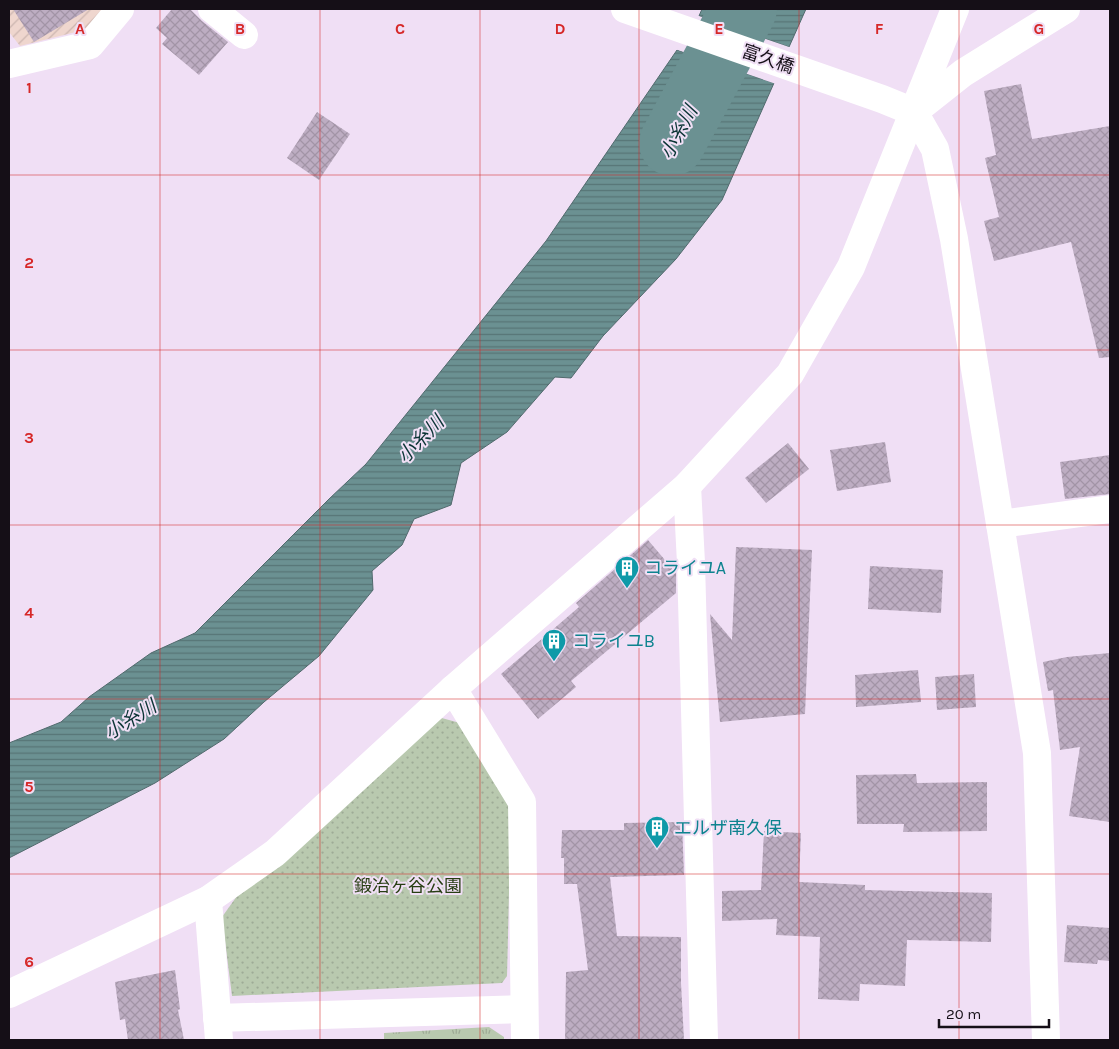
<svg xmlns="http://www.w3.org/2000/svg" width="1119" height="1049" viewBox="0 0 1119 1049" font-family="Karla,'Noto Sans JP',sans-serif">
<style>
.industrial{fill:url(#industrial-furrows)}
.grass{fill:url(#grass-tufts)}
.park{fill:url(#park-dots)}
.water{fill:url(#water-rules);stroke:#516a6d}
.pier{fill:#f0dff5}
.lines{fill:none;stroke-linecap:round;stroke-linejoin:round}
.river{stroke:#6b9192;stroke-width:66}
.building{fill:url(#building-cross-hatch)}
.minor{stroke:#fff;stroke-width:28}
.grid{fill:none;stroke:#d62828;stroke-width:1;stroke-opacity:0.55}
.labels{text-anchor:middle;stroke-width:4;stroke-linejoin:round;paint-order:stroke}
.street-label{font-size:18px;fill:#150f17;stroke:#f0dff5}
.culture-label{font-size:18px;fill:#0d838f;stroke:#f0dff5;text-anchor:start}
.park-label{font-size:18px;fill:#273e13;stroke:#f0dff5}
.water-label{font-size:19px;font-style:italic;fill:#0b3435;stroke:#f0dff5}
.grid-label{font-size:16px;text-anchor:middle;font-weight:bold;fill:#d62828;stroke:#f0dff5;stroke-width:4;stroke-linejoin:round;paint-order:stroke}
</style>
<defs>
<pattern id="industrial-furrows" width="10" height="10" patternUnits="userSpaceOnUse" patternTransform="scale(1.25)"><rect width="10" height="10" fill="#efd6ce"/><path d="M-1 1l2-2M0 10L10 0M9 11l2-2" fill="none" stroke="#ccb6b0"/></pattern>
<pattern id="grass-tufts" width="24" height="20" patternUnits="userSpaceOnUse" patternTransform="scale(1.25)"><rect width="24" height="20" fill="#b9c9af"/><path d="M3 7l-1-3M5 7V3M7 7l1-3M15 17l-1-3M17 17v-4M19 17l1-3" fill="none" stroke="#9eab96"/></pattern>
<pattern id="park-dots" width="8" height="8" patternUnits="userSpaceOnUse" patternTransform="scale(1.25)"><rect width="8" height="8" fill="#b9c9af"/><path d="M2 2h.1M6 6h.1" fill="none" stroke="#9eab96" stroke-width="1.8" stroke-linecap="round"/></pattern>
<pattern id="water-rules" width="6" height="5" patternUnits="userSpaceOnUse" patternTransform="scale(1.25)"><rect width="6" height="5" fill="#6b9192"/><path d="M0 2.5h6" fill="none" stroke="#577576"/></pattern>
<pattern id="building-cross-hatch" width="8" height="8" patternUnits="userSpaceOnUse" patternTransform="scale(1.25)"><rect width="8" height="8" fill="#bdadc2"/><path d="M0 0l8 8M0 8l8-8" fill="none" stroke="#a294a6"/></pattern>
</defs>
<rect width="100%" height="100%" fill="#f0dff5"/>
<!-- industrial -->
<path class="industrial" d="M9,9H113L84,30L20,46L9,32Z"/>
<!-- grass -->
<path class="grass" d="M489,1027L504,1037V1040H384V1033Z"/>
<!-- park -->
<path class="park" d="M438,717L460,723L511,810L507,976L502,983L232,996L222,917L237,896Z"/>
<!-- water -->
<g class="water">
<path d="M702,9H806L789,47L699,16Z"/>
<path d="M677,50L774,83L722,200L676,259L603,336L571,378L555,377L507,432L461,463L451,505L414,519L402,545L372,571L373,590L319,656L264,702L224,739L155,783L9,858V743L61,722L89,697L151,653L195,633L329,499L366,464L546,241Z"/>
</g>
<!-- pier -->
<g class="pier">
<path d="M696,15L792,48L788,49L698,18Z"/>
<path d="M677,48L775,81L776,84L675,49Z"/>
</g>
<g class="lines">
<!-- river -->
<path class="river" d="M672,143L744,9"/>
</g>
<!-- building -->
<g class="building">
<path d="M13,9H89L34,42Z"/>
<path d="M172,9H190L202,21L228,42L199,75L162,44L167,38L156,28Z"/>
<path d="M1021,84L1032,139L1110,126V357L1099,358L1071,242L994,261L984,221L999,217L985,158L996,155L984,91Z"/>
<path d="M317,112L350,134L319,180L287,158Z"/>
<path d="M885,442L891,482L837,491L830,450Z"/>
<path d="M788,443L809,469L766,503L745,478Z"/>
<path d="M1110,455V494L1065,499L1060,462Z"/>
<path d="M648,540L676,573V593L571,681L576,687L538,719L501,674L579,607L576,603Z"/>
<path d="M736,547L812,550L805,714L720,722L710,614L732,640Z"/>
<path d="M870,566L943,570L941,613L868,609Z"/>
<path d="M1110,653V822L1069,816L1080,747L1060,750L1053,690L1048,691L1043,662L1067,657Z"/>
<path d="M918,670L921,702L856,707L855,675Z"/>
<path d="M974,674L976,707L937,710L935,677Z"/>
<path d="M916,774L917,783L987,782V831L903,832L904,824H857L856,775Z"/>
<path d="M682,822L684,875L610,877L617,936L681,937V983L684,1040H565L566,972L588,970L577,884H564V858H561L562,830H624V823Z"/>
<path d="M764,831L801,833L799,882L865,885V890L992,893L991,942L907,940L905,986L860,984L859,1001L818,999L820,937L776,935L777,919L722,921V891L761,890Z"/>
<path d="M1067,925L1110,928V961L1098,960L1097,964L1064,962Z"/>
<path d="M175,970L180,1009L178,1010L184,1040H128L125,1019L120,1020L115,982Z"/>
</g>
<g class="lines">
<!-- minor -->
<g class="minor">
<path d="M212,9L244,35"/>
<path d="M625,9L882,99L914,112L935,149L954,239L1037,753L1046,1040"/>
<path d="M9,64L90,45L120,9"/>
<path d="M915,111L963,73L1066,9"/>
<path d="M687,486L691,563L704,1040"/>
<path d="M1000,524L1110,509"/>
<path d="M453,689L522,802L525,1040"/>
<path d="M208,900L219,1040"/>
<path d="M9,994L208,900L275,853L453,689L687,486L790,374L851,267L955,9"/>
<path d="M217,1018L524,1009"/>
</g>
</g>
<!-- grid -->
<path class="grid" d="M160,9V1040M320,9V1040M480,9V1040M639,9V1040M799,9V1040M959,9V1040M9,175H1110M9,350H1110M9,525H1110M9,699H1110M9,874H1110"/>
<!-- icons -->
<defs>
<symbol id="building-pin" viewBox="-11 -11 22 30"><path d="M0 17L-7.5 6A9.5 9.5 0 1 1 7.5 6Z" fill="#0f9aa8" stroke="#f0dff5"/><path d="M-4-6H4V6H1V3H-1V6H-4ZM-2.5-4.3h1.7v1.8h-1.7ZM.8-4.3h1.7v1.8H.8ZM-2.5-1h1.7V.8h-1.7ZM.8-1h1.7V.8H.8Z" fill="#fff"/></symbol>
</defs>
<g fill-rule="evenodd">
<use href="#building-pin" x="613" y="554" width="28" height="38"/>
<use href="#building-pin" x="540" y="627" width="28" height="38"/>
<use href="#building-pin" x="643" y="814" width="28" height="38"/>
</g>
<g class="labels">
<!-- street labels -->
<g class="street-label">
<text transform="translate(768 59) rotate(19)" y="6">富久橋</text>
</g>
<!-- culture labels -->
<g class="culture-label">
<text x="644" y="574">コライユA</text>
<text x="572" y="647">コライユB</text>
<text x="674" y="834">エルザ南久保</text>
</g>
<!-- park labels -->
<g class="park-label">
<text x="408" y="892">鍛冶ヶ谷公園</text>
</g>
<!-- water labels -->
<g class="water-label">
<text transform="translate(678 132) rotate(-62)" y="7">小糸川</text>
<text transform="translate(420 439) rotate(-46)" y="7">小糸川</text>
<text transform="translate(130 719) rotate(-32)" y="7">小糸川</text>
</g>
</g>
<g class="grid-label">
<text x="80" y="34">A</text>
<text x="240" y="34">B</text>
<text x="400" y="34">C</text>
<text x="560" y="34">D</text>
<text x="719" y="34">E</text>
<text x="879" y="34">F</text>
<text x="1039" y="34">G</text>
<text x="29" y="93">1</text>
<text x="29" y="268">2</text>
<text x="29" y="443">3</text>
<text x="29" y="618">4</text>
<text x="29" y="792">5</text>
<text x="29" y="967">6</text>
</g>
<!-- border -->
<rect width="1119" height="1049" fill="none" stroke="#150f17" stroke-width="20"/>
<!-- scale -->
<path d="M939 1019v8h110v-8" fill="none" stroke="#150f17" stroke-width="2.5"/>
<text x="946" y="1019" font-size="15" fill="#150f17" stroke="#f0dff5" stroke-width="4" paint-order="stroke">20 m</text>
</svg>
